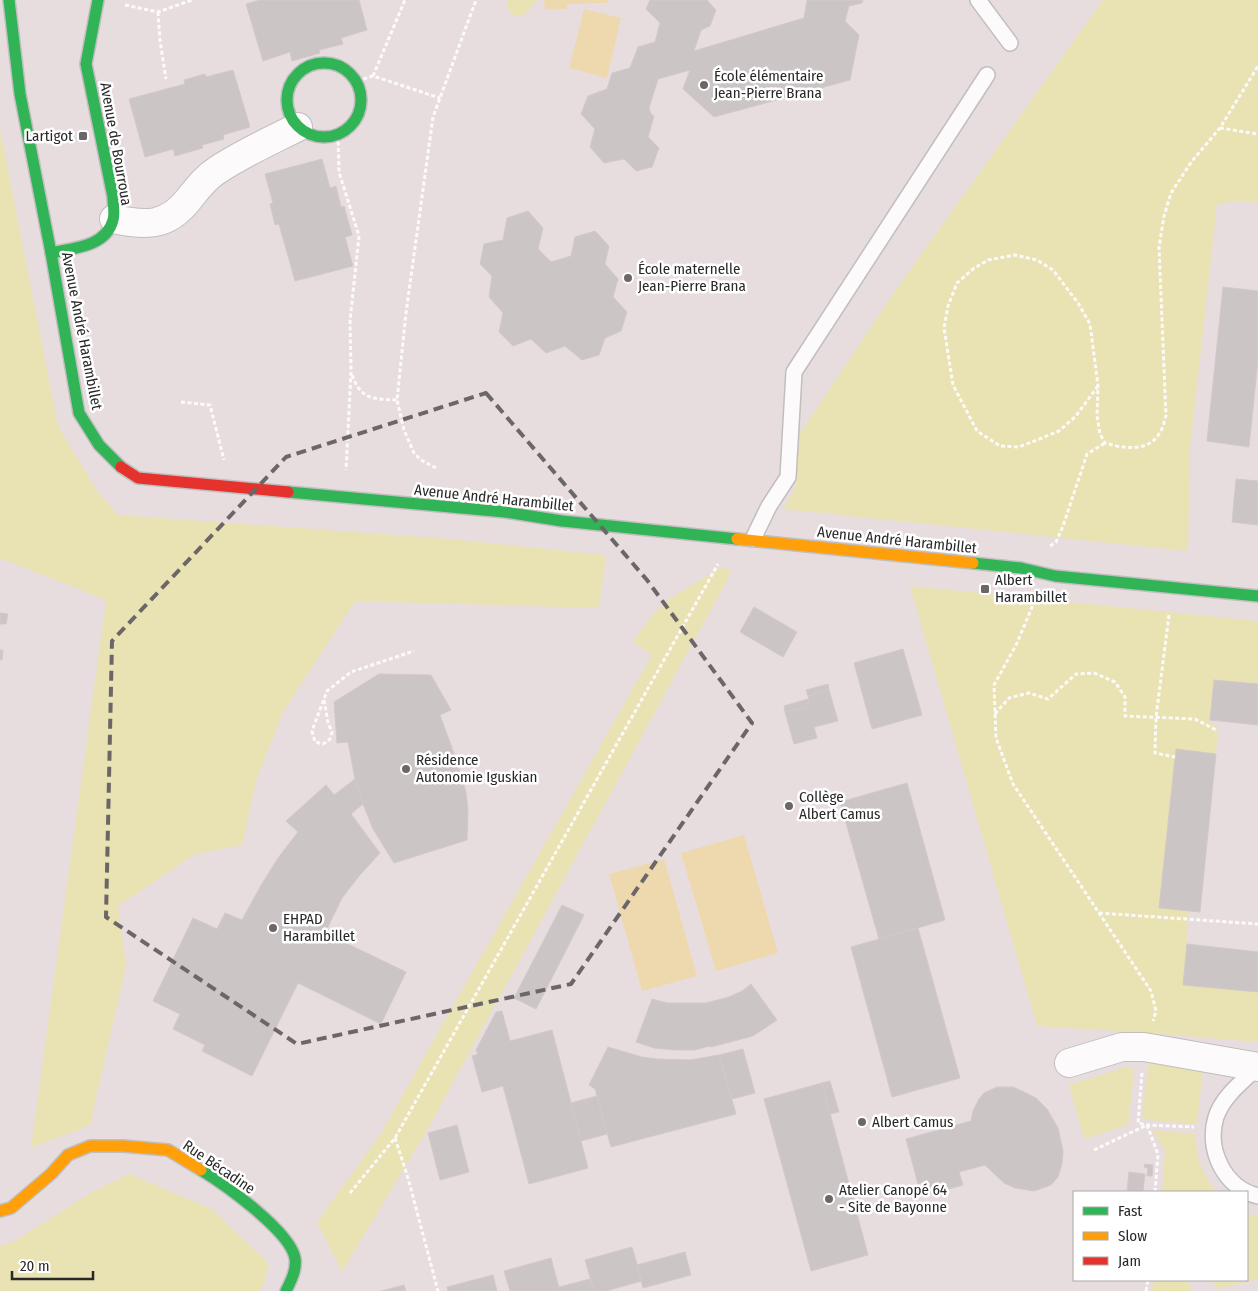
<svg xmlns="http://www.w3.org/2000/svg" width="1258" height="1291" viewBox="0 0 1258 1291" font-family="'Fira Sans Condensed',sans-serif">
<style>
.green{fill:#e9e2b2}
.pitch{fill:#eed9af}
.building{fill:#ccc5c5;stroke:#d3c9ca}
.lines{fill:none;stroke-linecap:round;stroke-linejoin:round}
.lane-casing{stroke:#c0bebf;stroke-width:18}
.street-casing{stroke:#c0bebf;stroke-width:30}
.fast-casing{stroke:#c0bebf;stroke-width:14}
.slow-casing{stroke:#c0bebf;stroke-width:14}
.jam-casing{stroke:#c0bebf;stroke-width:14}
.path{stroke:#fcfafa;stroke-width:3;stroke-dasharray:4 2.5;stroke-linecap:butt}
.lane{stroke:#fcfafa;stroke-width:15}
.street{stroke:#fcfafa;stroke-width:28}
.fast{stroke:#30b455;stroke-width:11}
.slow{stroke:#ff9f0a;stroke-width:11}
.jam{stroke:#e5322d;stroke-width:11}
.marked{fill:none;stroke:#6b6768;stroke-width:4;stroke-dasharray:10 6;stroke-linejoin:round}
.poi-dot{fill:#6b6768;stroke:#fff;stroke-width:2}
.labels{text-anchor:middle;stroke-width:5;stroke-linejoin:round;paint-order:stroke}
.poi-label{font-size:15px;fill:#282828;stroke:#fff;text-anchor:start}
.street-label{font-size:15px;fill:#282828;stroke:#fff}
</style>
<rect width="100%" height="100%" fill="#e8ddde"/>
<!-- green -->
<g class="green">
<path d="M507,0H537L523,16H513L507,8Z"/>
<path d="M1103,0H1258V203L1238,201L1217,204L1190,449L1188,551L783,509L796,486L799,435L895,291Z"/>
<path d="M0,129L58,426L97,491L118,515L450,539L606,555L599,608L355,601L283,712L257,778L242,845L195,854L118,906L126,966L90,1125L31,1148L106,600L0,558Z"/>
<path d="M720,568L732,571L426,1132L342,1272L317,1222L380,1135L652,655L633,642L652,615L669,599Z"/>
<path d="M910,586L1258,621V684L1214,680L1210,720L1218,731L1216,754L1189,911L1183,985L1258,992V1042L1150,1033L1037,1026Z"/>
<path d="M1149,1061L1203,1067L1197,1124L1146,1120L1142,1116Z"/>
<path d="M1129,1066L1134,1072L1128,1125L1084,1139L1069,1085Z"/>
<path d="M1152,1130L1196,1134C1195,1157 1202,1174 1217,1192H1162L1165,1151Z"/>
<path d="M129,1174L212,1209L269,1264L264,1284L259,1291H0V1246L15,1241L92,1192Z"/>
<path d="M1247,1214L1258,1216V1279L1217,1289L1212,1280H1247Z"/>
<path d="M1153,1280H1187L1192,1291H1152Z"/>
</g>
<!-- pitch -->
<g class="pitch">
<path d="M544,0H608V3L567,4V9L545,10Z"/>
<path d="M584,9L621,18L607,78L569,68Z"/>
<path d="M744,835L778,953L716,971L681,853Z"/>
<path d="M664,859L697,976L642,991L609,874Z"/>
</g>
<!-- building -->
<g class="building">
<path d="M260,0H359L367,30L341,38L343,44L319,50L320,53L292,61L290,52L263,61L246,4Z"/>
<path d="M650,0H707L716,10L710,26L701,30L694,51L804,18L807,0H863L862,3L849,6L845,21L859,35L850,80L714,117L683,89L690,70L658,79L649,108L651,114L654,116L648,137L659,148L652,167L636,171L624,159L604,163L590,147L595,129L581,114L588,96L607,89L612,73L630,68L638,47L655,42L660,23L646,9Z"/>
<path d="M233,70L250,127L223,135L224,139L202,145L203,148L175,156L173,149L145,157L129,99L185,84L184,80L205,74L206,77Z"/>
<path d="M322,159L330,188L336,186L341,207L344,206L352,235L345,237L353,266L295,281L279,224L275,225L270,204L273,203L265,174Z"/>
<path d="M528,211L543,228L538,249L551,262L571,256L575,237L595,231L609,246L605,264L618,279L613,297L627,312L621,331L605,338L599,355L582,360L565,346L546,353L531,339L513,346L499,332L503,313L489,297L492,276L480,264L484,244L503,240L507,218Z"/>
<path d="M1223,287L1258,291V360L1249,447L1207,441Z"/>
<path d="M1236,479L1258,481V525L1232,522Z"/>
<path d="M754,607L797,632L783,657L740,632Z"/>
<path d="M0,613L8,614L6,624H0Z"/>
<path d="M903,649L922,715L872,729L854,663Z"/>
<path d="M0,650H3L2,660H0Z"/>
<path d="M379,674L431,675L451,710L440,715L456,759L466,792L468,811L467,840L394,863L373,829L363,804L355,779L348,742L337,743L334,702Z"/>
<path d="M1214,680L1258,684V725L1210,720Z"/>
<path d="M828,684L829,690L808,696L806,690Z"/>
<path d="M829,690L838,721L814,727L817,738L794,744L785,712L810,706L808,696Z"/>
<path d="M808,699L810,706L785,712L784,706Z"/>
<path d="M1176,749L1216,754L1200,912L1159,908Z"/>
<path d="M355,779L363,804L351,814L380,853L359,876L342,898L325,933L406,972L381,1024L298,983L252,1076L202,1051L205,1045L173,1029L180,1014L153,1001L193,918L217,929L225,913L242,920L260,887L278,858L298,832L286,821L326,785L334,795Z"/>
<path d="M907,783L945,920L879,939L840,802Z"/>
<path d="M562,905L584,915L536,1009L514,998Z"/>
<path d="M918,928L960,1078L892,1097L851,947Z"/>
<path d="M1187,944L1258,952V992L1183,985Z"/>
<path d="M751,984L777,1020L753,1036L711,1047L709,1046L695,1050H676L654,1048L636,1042L652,999L667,1003H706L729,997L742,991Z"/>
<path d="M502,1011L510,1041L552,1030L588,1168L529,1184L503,1086L482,1092L472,1056L478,1054L476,1050L496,1012Z"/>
<path d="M608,1047L642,1057L657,1059L690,1060L719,1055L736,1114L611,1147L595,1089L589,1085Z"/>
<path d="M743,1049L755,1093L732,1099L719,1055Z"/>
<path d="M830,1081L839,1112L830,1114L822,1083Z"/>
<path d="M822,1083L868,1255L811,1271L764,1099Z"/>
<path d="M997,1087H1013L1022,1091L1036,1098L1047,1109L1058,1128L1063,1151L1062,1163L1058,1177L1051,1185L1034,1191L1015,1188L1004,1183L985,1165L959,1172L963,1185L928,1195L924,1182L918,1184L906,1139L971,1121L973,1111L979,1099L984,1093Z"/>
<path d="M597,1096L607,1134L581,1141L571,1103Z"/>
<path d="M457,1125L469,1172L440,1180L428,1133Z"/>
<path d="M1145,1164L1153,1165L1152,1176H1147L1148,1168L1144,1167Z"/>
<path d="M1129,1172L1145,1174L1143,1191L1127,1190Z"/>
<path d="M632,1247L642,1281L606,1291H594L585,1260Z"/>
<path d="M685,1252L691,1275L643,1288L637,1265Z"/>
<path d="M551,1258L560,1291H510L504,1271Z"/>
<path d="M493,1275L497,1291H448L447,1287Z"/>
<path d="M590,1279L594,1291H560L559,1287Z"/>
<path d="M404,1285L406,1291H381Z"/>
</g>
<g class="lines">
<defs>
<g id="lane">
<path d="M978,0L1010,43"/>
<path d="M753,539L769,506L788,477L794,372L987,75"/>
<path d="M1258,1067C1243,1081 1223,1096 1216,1117C1206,1149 1224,1188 1258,1196"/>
</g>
<g id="street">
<path d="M114,219C146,226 167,227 189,199C197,189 205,178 216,171C241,154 270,141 298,127"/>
<path d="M1069,1063L1122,1047H1144L1258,1067"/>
</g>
<g id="fast">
<path d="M9,0L20,94L51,253L79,413L99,445L121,467"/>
<circle cx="324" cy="100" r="37"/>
<path d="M51,253C73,248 106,247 113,220C115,214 113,204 113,197L86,64L98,0"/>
<path d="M288,492L505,512L562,521L737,539"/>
<path d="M973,563L1021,568L1055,576L1258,596"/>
<path d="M201,1170C224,1184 290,1231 295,1258C297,1269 291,1281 286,1291"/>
</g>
<g id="slow">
<path d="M737,539L973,563"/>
<path d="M0,1211L11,1208L51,1174L68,1155L90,1146H123L168,1150L201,1170"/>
</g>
<path id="jam" d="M121,467L138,478L288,492"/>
</defs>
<!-- lane casing -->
<use href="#lane" class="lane-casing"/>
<!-- street casing -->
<use href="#street" class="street-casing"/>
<!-- fast casing -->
<use href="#fast" class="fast-casing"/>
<!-- slow casing -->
<use href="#slow" class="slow-casing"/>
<!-- jam casing -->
<use href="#jam" class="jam-casing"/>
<!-- path -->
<g class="path">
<path d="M125,5L158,12L192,0"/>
<path d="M158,12L160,41L166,79"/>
<path d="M373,76L405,0"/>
<path d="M357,81L373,76L440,98"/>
<path d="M1220,128L1258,134"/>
<path d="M338,135L339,172L359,236L350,321L351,372L346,470"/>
<path d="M352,375C361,400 374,399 397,400"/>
<path d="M1098,386L1076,416L1059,431L1037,440L1019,447L1000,446L977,431L953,385L944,328L948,306L957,283L973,269L988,260L1015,255L1037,260L1053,270L1078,303L1090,324L1098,386L1097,416L1100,434L1105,443C1122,448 1147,453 1159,434C1163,429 1164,421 1166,416L1159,247L1164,216L1171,193L1192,161L1220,128L1258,66"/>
<path d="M181,402L210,405L224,460"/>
<path d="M436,468L421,460L414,453L404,430L397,400L406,313L433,117L476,0"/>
<path d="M1050,546L1056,542L1063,526L1087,454L1105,443"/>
<path d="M1035,600L1017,643L994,685L996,738L1013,784L1151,991L1156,1011L1153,1021"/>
<path d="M1169,615L1156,717L1155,753L1175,757"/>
<path d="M324,700L328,723L332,732L330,739L323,744L315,742L312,731L327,691L351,672L414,651"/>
<path d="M995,714L1009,698L1029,693L1048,699L1076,674L1094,673L1115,682L1125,697V716L1195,719L1218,731"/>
<path d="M1099,913L1258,924"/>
<path d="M1142,1073L1138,1123L1147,1125L1194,1127"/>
<path d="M395,1138L408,1178L438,1291"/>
<path d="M1094,1150L1147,1125L1158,1154L1155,1192"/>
<path d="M350,1193L395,1138L718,564"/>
<path d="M1146,1291L1148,1280"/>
</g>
<!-- lane -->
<use href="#lane" class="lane"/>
<!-- street -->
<use href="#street" class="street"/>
<!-- fast -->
<use href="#fast" class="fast"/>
<!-- slow -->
<use href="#slow" class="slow"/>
<!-- jam -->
<use href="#jam" class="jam"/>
</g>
<!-- marked area -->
<path class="marked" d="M486,393L647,580L752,723L571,984L297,1044L106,917L112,641L286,457Z"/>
<!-- markers -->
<g class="poi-dot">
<circle cx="704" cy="85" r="5"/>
<rect x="78" y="131" width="10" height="10" rx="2.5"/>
<circle cx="628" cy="278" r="5"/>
<rect x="980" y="584" width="10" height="10" rx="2.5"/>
<circle cx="406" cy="769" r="5"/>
<circle cx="789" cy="806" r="5"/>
<circle cx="273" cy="928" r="5"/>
<circle cx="862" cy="1122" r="5"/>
<circle cx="829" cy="1199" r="5"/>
</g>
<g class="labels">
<!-- poi labels -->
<g class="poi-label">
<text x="714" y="81">École élémentaire<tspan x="714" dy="17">Jean-Pierre Brana</tspan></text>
<text x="73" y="141" text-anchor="end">Lartigot</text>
<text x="638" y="274">École maternelle<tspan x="638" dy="17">Jean-Pierre Brana</tspan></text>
<text x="995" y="585">Albert<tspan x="995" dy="17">Harambillet</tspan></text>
<text x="416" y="765">Résidence<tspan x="416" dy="17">Autonomie Iguskian</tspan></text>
<text x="799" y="802">Collège<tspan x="799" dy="17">Albert Camus</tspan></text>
<text x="283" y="924">EHPAD<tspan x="283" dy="17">Harambillet</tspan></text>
<text x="872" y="1127">Albert Camus</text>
<text x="839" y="1195">Atelier Canopé 64<tspan x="839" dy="17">- Site de Bayonne</tspan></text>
</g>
<!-- street labels -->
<g class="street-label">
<text transform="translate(116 144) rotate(80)" y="5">Avenue de Bourroua</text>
<text transform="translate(82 331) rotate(79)" y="5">Avenue André Harambillet</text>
<text transform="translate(494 498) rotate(6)" y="5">Avenue André Harambillet</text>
<text transform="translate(897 540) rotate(6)" y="5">Avenue André Harambillet</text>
<text transform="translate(219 1167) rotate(34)" y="5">Rue Bécadine</text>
</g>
</g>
<!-- legend -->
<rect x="1073" y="1191" width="175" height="90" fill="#ffffff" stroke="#a9a9a9"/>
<rect x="1083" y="1207" width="25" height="8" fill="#30b455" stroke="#a9a9a9"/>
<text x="1118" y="1216" font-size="15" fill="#282828">Fast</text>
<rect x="1083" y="1232" width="25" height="8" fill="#ff9f0a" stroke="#a9a9a9"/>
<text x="1118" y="1241" font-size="15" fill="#282828">Slow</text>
<rect x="1083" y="1257" width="25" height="8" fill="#e5322d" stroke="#a9a9a9"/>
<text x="1118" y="1266" font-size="15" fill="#282828">Jam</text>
<!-- scale -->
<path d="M12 1271v8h81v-8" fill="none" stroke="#282828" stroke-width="2.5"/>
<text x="20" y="1271" font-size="15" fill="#282828" stroke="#ffffff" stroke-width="4" paint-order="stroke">20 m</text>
</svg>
